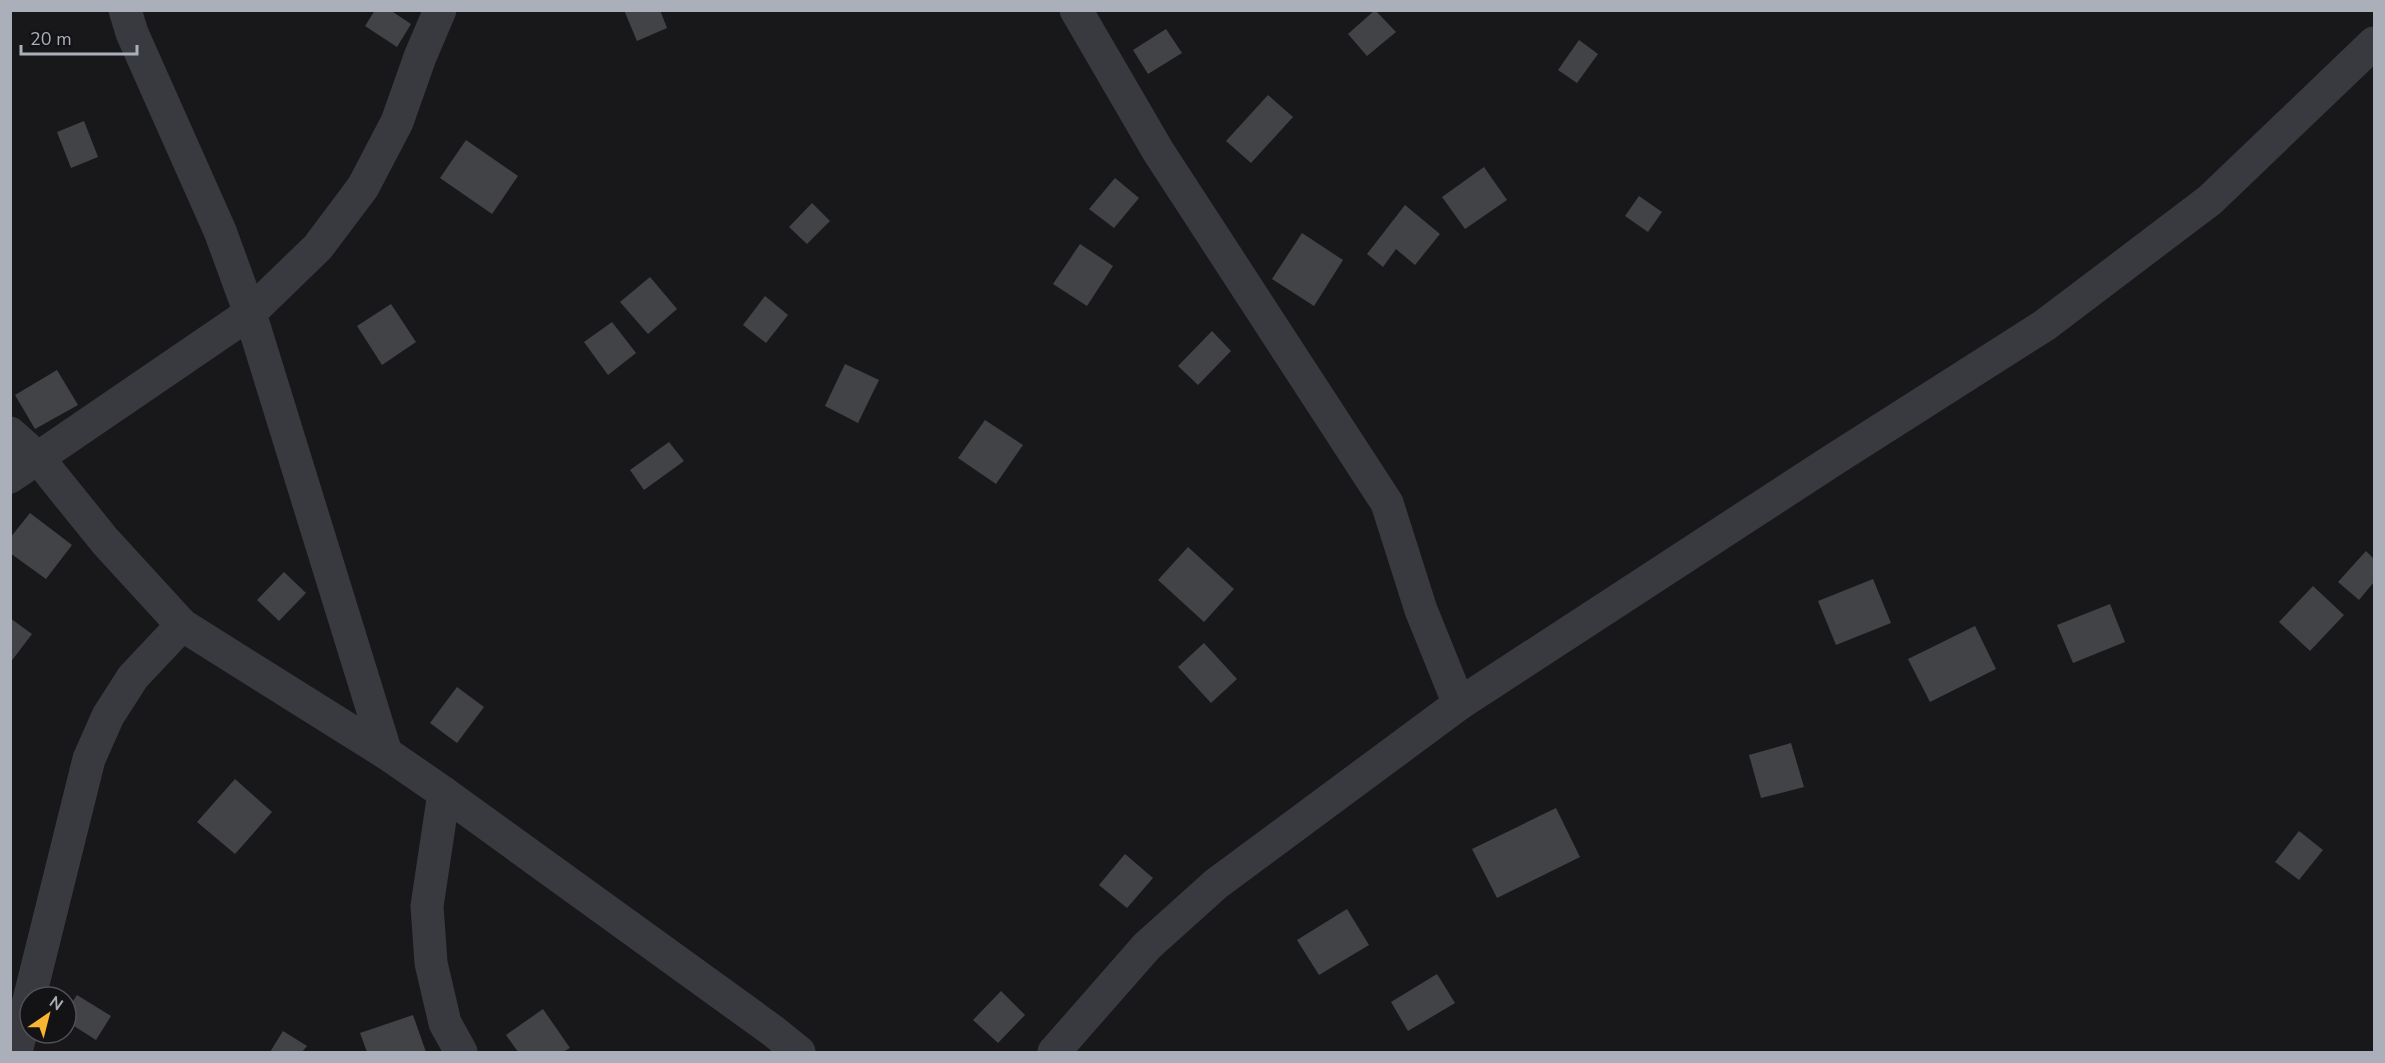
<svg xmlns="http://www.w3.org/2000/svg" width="2385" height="1063" viewBox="0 0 2385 1063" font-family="'Nunito Sans',sans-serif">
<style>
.building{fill:#424347}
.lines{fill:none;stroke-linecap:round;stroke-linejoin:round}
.minor{stroke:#393a3f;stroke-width:33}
.tertiary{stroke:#393a3f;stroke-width:33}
</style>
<rect width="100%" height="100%" fill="#18181a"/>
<!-- building -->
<g class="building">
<path d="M375,10H390L411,24L397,47L365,26Z"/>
<path d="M624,10H660L667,28L637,41Z"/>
<path d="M1375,10L1396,32L1367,56L1348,34Z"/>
<path d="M1166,29L1182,53L1148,74L1133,50Z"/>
<path d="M1579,40L1598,54L1577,83L1558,70Z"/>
<path d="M1268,95L1293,117L1251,163L1226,141Z"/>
<path d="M84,121L98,157L71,168L57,132Z"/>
<path d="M466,140L518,176L492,214L440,178Z"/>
<path d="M1484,167L1507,200L1465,229L1442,197Z"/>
<path d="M1115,178L1139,198L1114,228L1089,209Z"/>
<path d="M1639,196L1662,212L1648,232L1625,216Z"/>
<path d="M812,203L830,221L807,244L789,227Z"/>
<path d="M1405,205L1440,234L1415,265L1396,249L1383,267L1367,254Z"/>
<path d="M1302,233L1343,260L1314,306L1272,279Z"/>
<path d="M1080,244L1113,266L1087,306L1053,284Z"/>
<path d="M650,277L677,309L648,334L620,302Z"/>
<path d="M765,296L788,315L766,343L743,325Z"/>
<path d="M391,304L416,342L382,365L357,326Z"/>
<path d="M612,322L636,353L608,375L584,342Z"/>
<path d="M1212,331L1231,351L1198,385L1178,366Z"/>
<path d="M845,364L879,380L858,423L825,406Z"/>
<path d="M57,370L78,405L35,429L15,395Z"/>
<path d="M985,420L1023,445L996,484L958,458Z"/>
<path d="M669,442L684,461L644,490L630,470Z"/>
<path d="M30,513L72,545L46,579L10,553V538Z"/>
<path d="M1188,547L1234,589L1204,622L1158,580Z"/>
<path d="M2366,551L2374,559V582L2359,600L2338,582Z"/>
<path d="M284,572L306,593L279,621L257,600Z"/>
<path d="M1873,579L1891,623L1836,645L1818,601Z"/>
<path d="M2313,586L2344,615L2310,651L2279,622Z"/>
<path d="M2110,604L2125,642L2073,663L2057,625Z"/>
<path d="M10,618L32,634L10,663Z"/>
<path d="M1975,626L1996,669L1930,702L1908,659Z"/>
<path d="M1204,643L1237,679L1211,703L1178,667Z"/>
<path d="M457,687L484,707L457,743L430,723Z"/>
<path d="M1791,743L1804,787L1761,798L1749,755Z"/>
<path d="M235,779L272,812L235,854L197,822Z"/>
<path d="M1556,808L1580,857L1497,898L1472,849Z"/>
<path d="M2299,831L2323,850L2299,880L2275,862Z"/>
<path d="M1125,854L1153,878L1127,908L1099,885Z"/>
<path d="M1347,909L1369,945L1319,975L1297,940Z"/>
<path d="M1437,974L1455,1003L1408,1031L1391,1002Z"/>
<path d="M1001,991L1025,1015L998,1043L973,1020Z"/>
<path d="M77,995L111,1016L96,1040L66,1021V1012Z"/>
<path d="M543,1009L570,1048L563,1052H518L506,1035Z"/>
<path d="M413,1015L426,1052H367L360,1033Z"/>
<path d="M283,1031L307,1046L302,1052H270Z"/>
</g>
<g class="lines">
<!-- minor -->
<g class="minor">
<path d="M125,10L132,33L220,231L250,313L386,753"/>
<path d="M1076,10L1158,151L1387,503L1421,610L1459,704"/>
<path d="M10,433L38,458L105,541L182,625L386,753L444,793L773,1031L799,1052"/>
<path d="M10,477L250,313L318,247L363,187L397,122L420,57L440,10"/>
<path d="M444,793L427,906L431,963L445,1023L461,1052"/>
<path d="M16,1052L89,759L108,716L133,677L182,625"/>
</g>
<!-- tertiary -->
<path class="tertiary" d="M1054,1052L1147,946L1216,884L1459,704L1830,462L2045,325L2210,200L2374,43"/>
</g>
<!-- border -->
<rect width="2385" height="1063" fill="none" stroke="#aaafba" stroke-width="24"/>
<!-- north arrow -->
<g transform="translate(48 1015) rotate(35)"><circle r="28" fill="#131315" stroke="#4f5157" stroke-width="1.5"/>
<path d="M0-4.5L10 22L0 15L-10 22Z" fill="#f8b532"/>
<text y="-9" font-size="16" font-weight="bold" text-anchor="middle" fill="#aaafba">N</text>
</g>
<!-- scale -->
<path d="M21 45v9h116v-9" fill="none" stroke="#aaafba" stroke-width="3"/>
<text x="30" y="45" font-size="18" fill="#aaafba" stroke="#131315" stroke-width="4.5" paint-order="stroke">20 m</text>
</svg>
